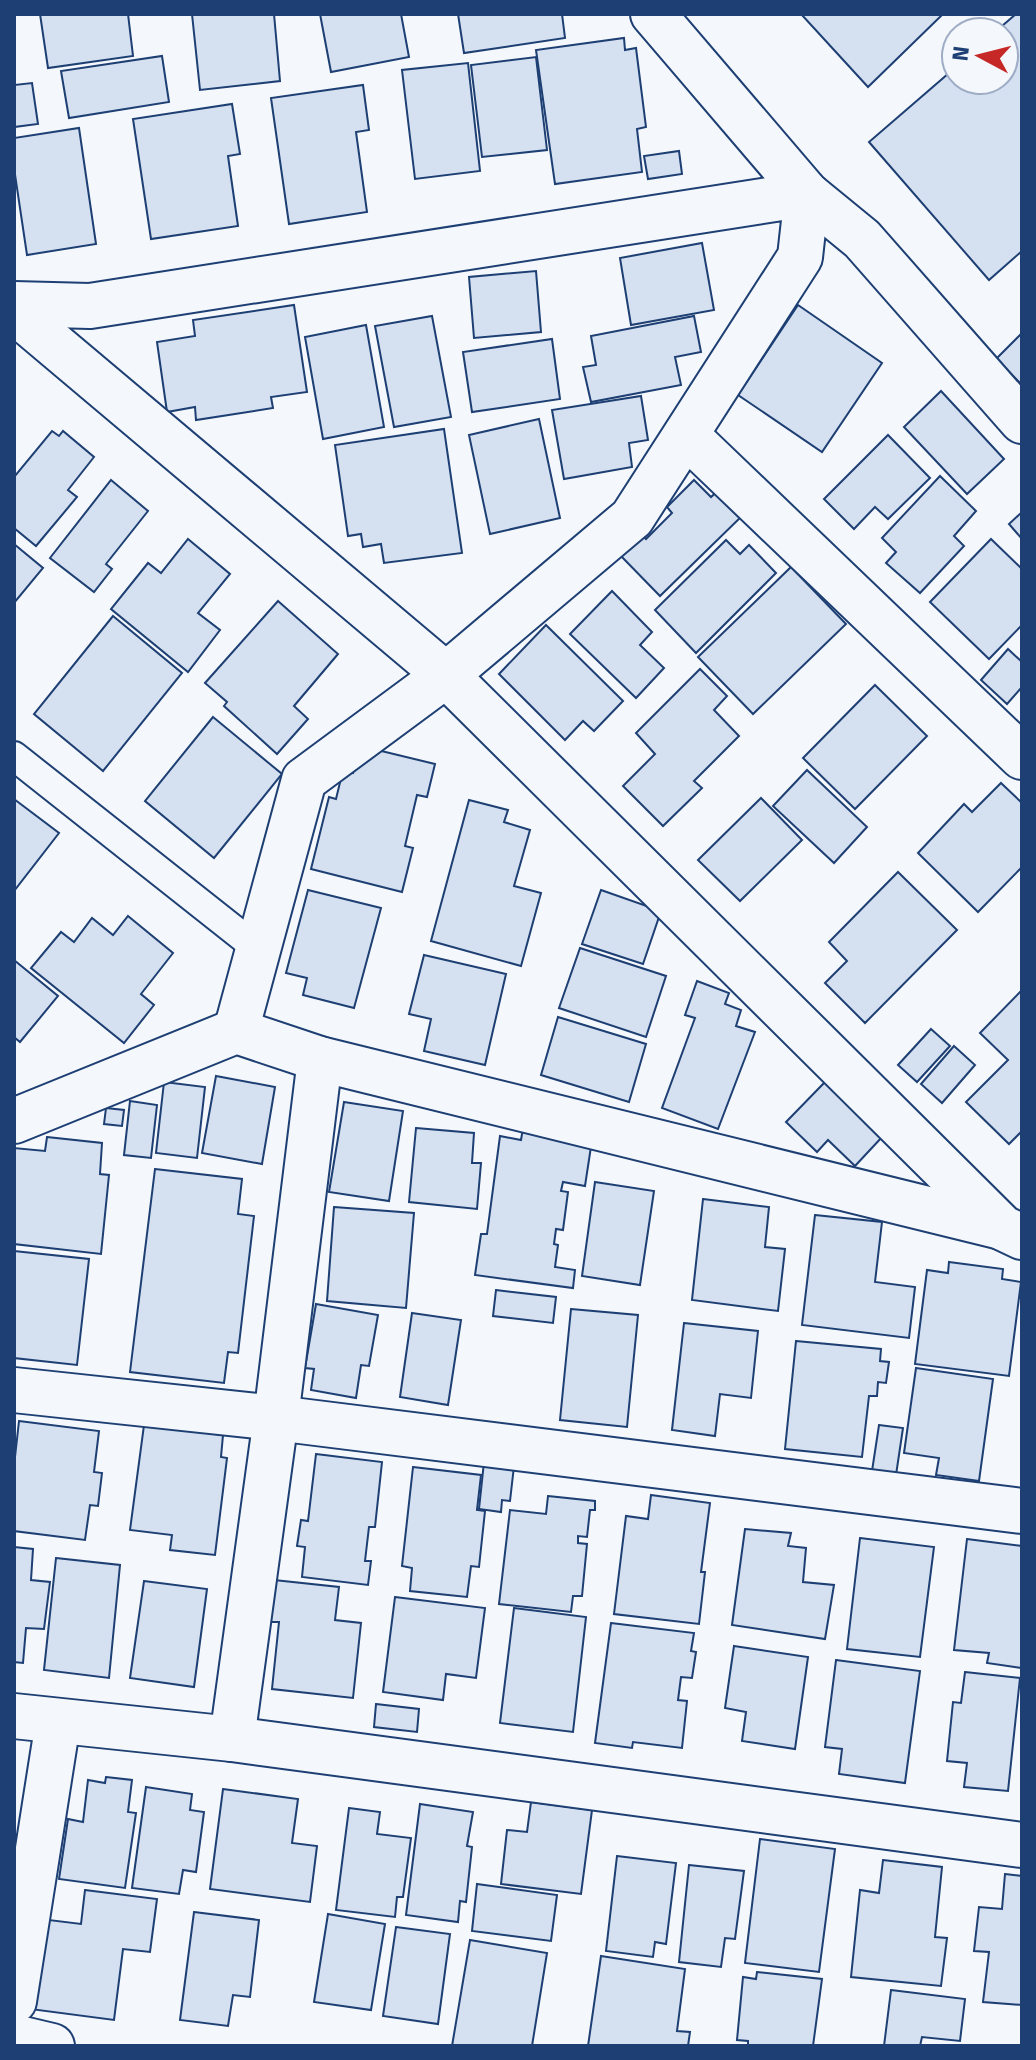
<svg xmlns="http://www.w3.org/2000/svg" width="1036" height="2060" viewBox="0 0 1036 2060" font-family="'Fira Sans',sans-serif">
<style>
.building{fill:#d5e0f0;stroke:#1d3f73;stroke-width:2}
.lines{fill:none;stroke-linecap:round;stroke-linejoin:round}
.service-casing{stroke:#1d3f73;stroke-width:32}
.minor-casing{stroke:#1d3f73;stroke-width:48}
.service{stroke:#f4f7fb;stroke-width:28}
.minor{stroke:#f4f7fb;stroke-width:44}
</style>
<rect width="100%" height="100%" fill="#f4f7fb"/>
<!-- building -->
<g class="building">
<path d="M40,14H128L133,56L48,68Z"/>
<path d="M192,14H274L280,81L200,90Z"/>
<path d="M320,14H401L409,57L331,72Z"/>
<path d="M458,14H562L565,38L464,53Z"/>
<path d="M801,14H943L868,87Z"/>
<path d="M1016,14H1022V251L989,280L869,142L956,67V80H1004V32H995Z"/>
<path d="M624,38L625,50L636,48L646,127L637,129L642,172L555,184L536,50Z"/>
<path d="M162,56L169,102L69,118L61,71Z"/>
<path d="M536,57L547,150L482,157L471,65Z"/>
<path d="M468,63L480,171L415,179L402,70Z"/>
<path d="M14,77L15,85L32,83L38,124L14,127Z"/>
<path d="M363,85L369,130L356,132L367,212L289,224L271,98Z"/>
<path d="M232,104L240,154L228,156L238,226L151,239L133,119Z"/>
<path d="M79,128L96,244L27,255L14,168V138Z"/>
<path d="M679,151L682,174L648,179L644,156Z"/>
<path d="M702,243L714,310L631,325L620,258Z"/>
<path d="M536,271L541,332L474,338L469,277Z"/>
<path d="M294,305L307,392L271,397L273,408L196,420L195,407L167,412L157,342L195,336L193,320Z"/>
<path d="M798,305L882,363L822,452L738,395Z"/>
<path d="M432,316L451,417L394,427L375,326Z"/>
<path d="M694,316L701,352L675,357L681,385L591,402L583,367L596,365L591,336Z"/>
<path d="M366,325L384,427L323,439L305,337Z"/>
<path d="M1022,333V385L996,359Z"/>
<path d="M552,339L560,399L472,412L463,352Z"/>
<path d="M941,391L1004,459L967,494L904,427Z"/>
<path d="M641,396L648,440L629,443L632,467L564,479L552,410Z"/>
<path d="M539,419L560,518L490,534L469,435Z"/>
<path d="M444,429L462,553L384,563L381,544L363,547L361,534L348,536L335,445Z"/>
<path d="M52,431L59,436L63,431L94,457L68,490L77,497L36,546L14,528V477Z"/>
<path d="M888,435L930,478L888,519L875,507L854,529L824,499Z"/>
<path d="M940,476L976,511L954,536L964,546L920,593L886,563L896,552L882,538Z"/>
<path d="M111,480L148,511L106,564L112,569L94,592L50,558Z"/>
<path d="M694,480L711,497L721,488L745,513L660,596L618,553L639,532L646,539L672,513L667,507Z"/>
<path d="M1022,512V539L1009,524Z"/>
<path d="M188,539L230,574L198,613L220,630L188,672L111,609L148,563L161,573Z"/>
<path d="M991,539L1022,569V625L989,659L930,602Z"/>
<path d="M726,540L740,554L749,545L776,573L696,653L655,610Z"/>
<path d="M14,544L43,568L14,603Z"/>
<path d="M791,567L846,624L753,714L698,657Z"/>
<path d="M612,591L652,632L640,645L664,668L636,698L570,634Z"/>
<path d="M278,601L338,654L294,706L308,719L277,754L224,706L227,702L205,683Z"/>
<path d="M113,616L182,673L103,771L34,714Z"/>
<path d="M546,625L623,701L594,731L583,721L565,740L499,674Z"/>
<path d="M1008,649L1022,662V687L1007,704L981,680Z"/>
<path d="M700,669L727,696L714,710L739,736L694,781L702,788L663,826L623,786L655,754L636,733Z"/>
<path d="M875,685L927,736L855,809L803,758Z"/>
<path d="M213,717L282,774L214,858L145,801Z"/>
<path d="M369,748L435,764L427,797L417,795L405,846L413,848L402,892L311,869L329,797L336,799L343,770L353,773L359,752Z"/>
<path d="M807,770L867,827L834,863L773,806Z"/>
<path d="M1001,783L1022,803V867L978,912L918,853L964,804L972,812Z"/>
<path d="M761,798L802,840L740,901L698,860Z"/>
<path d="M14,799L59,833L14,891Z"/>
<path d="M469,800L508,810L504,822L530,830L514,886L541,893L521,966L431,941Z"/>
<path d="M898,872L957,930L865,1023L825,983L847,961L829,942Z"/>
<path d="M308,890L381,908L354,1008L303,995L307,978L286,973Z"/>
<path d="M601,890L661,911L643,964L582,944Z"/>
<path d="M128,916L173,953L141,994L154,1005L124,1043L31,968L61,932L74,942L92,918L113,935Z"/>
<path d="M580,948L666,976L646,1037L559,1008Z"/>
<path d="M424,955L506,974L485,1065L424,1051L431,1019L409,1014Z"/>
<path d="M14,960L58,996L20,1042L14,1037Z"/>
<path d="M697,981L729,993L725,1004L741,1010L736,1026L755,1032L718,1129L662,1108L695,1018L685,1015Z"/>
<path d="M1022,990V1131L1009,1144L966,1102L1008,1060L980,1033Z"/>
<path d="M558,1017L646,1044L629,1102L541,1075Z"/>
<path d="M931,1029L950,1046L917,1082L898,1065Z"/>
<path d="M954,1046L975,1065L942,1103L921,1084Z"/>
<path d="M216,1076L275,1087L262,1164L202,1153Z"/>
<path d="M164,1082L205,1087L197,1158L156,1153Z"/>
<path d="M825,1082L883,1136L855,1166L828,1140L817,1152L786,1122Z"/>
<path d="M130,1101L157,1105L151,1158L124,1155Z"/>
<path d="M344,1102L403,1111L389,1201L329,1192Z"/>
<path d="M106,1108L124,1110L122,1126L104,1124Z"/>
<path d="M416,1128L474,1133L472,1163H481L477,1209L409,1202Z"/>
<path d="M523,1128L592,1140L585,1186L563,1182L561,1191L568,1192L563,1230L556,1229L554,1244L558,1245L555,1267L575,1270L573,1288L475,1275L481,1234H487L500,1136L521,1140Z"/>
<path d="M47,1137L102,1143L100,1174L109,1175L101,1254L14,1244V1148L45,1151Z"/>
<path d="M155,1169L242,1179L238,1214L254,1216L238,1353L228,1352L224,1383L130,1372Z"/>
<path d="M595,1182L654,1191L640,1285L582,1276Z"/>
<path d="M703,1199L769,1207L765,1247L785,1249L778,1311L692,1300Z"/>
<path d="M334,1207L414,1213L406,1308L327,1301Z"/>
<path d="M815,1215L882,1222L875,1282L915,1287L909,1338L802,1325Z"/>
<path d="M14,1251L89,1259L77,1365L14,1358Z"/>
<path d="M949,1262L1003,1269L1002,1279L1021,1282L1009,1376L915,1364L927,1270L948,1273Z"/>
<path d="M496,1290L556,1297L553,1323L493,1316Z"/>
<path d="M316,1304L378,1315L369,1366L361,1365L356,1398L311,1390L314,1369L305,1368Z"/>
<path d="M571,1309L638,1315L627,1427L560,1420Z"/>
<path d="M412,1313L461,1320L448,1405L400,1397Z"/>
<path d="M684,1323L758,1331L751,1398L720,1394L715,1436L672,1430Z"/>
<path d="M796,1341L881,1349L880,1361L889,1362L886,1383L878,1382L877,1396H869L862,1457L785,1449Z"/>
<path d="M916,1368L993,1379L979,1481L936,1475L939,1458L904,1453Z"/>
<path d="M19,1421L99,1431L94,1472L102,1473L98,1506L90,1505L85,1540L14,1531V1466Z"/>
<path d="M144,1425L223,1435L221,1457L227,1458L215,1555L170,1550L172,1535L130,1530Z"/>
<path d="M879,1425L903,1428L896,1475L872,1471Z"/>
<path d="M316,1454L382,1462L375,1527H369L365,1561H371L368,1585L302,1577L305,1547L297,1546L301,1520L308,1521Z"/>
<path d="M484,1462L514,1466L510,1501L502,1500L501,1512L479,1509Z"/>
<path d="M413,1467L481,1475L477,1510L485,1511L479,1567L471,1566L467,1597L410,1591L412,1568L402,1566Z"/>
<path d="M651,1495L710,1503L701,1572H705L699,1624L614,1614L626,1516L648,1519Z"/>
<path d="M548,1496L595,1501V1510H590L587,1537L578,1536V1543L587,1544L582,1596H573L571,1612L499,1604L510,1510L546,1514Z"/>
<path d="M745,1529L791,1533L788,1546L806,1548L803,1582L834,1585L825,1639L732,1625Z"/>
<path d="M860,1538L934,1547L920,1657L847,1649Z"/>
<path d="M967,1539L1022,1546V1668L987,1663L989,1653L954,1650Z"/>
<path d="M14,1547L33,1549L31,1580L50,1582L44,1629L26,1628L23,1663L14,1662Z"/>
<path d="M56,1558L120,1565L109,1678L44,1670Z"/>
<path d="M274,1580L339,1587L335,1620L361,1623L353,1698L272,1689L279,1622H270Z"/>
<path d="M144,1581L207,1589L194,1687L130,1678Z"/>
<path d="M395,1597L485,1608L476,1678L446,1674L443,1700L383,1692Z"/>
<path d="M514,1608L586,1617L573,1732L500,1723Z"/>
<path d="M611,1623L694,1633L691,1651L696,1652L692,1678L681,1677L678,1700L687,1701L682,1748L633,1742L632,1748L595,1743Z"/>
<path d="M734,1646L808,1657L795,1749L742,1741L746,1712L725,1708Z"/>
<path d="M836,1660L920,1671L905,1783L839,1774L842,1749L825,1747Z"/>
<path d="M965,1672L1020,1678L1008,1791L964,1787L967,1763L947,1761L953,1702L961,1703Z"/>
<path d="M376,1704L419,1709L417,1732L374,1727Z"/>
<path d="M106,1777L132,1780L128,1812L136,1813L125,1888L59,1879L68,1819L83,1822L88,1780L105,1783Z"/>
<path d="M146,1787L192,1794L190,1810L204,1812L196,1872L183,1870L179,1894L132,1888Z"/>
<path d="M223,1789L298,1799L292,1843L317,1846L310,1902L210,1889Z"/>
<path d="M531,1802L592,1810L581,1894L501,1884L507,1830L527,1832Z"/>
<path d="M420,1804L473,1812L467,1846L472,1847L466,1902L460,1901L458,1922L406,1915Z"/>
<path d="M349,1808L380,1812L377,1834L411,1838L403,1897H397L395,1917L336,1910Z"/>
<path d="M760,1839L835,1849L819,1972L745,1963Z"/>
<path d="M617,1856L676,1863L666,1944L655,1942L653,1957L606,1951Z"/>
<path d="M883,1860L942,1867L935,1937L947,1938L941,1986L851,1977L860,1890L879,1893Z"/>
<path d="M689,1865L744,1871L735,1939L725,1938L721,1967L679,1962Z"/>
<path d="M1005,1874L1022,1876V2005L983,2002L989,1952L974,1951L979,1907L1002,1909Z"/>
<path d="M477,1884L557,1895L551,1941L472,1931Z"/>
<path d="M85,1890L157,1899L150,1952L123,1949L114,2020L30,2009L41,1919L81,1924Z"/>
<path d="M194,1912L259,1920L250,1997L233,1995L228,2026L180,2020Z"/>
<path d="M328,1914L385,1924L371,2010L314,2002Z"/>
<path d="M396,1927L450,1934L438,2024L383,2016Z"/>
<path d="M470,1940L547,1953L532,2046H452Z"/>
<path d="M601,1956L685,1969L677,2031L690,2032L688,2046H588Z"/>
<path d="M757,1972L822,1979L813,2046H748V2041L737,2040L743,1977L756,1979Z"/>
<path d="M891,1990L965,1999L960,2041L922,2037L920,2046H884Z"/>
</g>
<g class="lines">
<defs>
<path id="service" d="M14,756L258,949"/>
<g id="minor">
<path d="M653,14L807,194L862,239L1022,421"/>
<path d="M14,304L90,306L807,194L800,257L632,518L446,675L304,780L236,1031"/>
<path d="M14,311L446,675L1003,1228L1022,1237"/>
<path d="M686,435L1022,757"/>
<path d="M14,1121L236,1031L320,1059L1001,1227"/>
<path d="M14,1390L276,1418L1022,1511"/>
<path d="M14,1716L232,1739L1022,1845"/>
<path d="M232,1739L276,1418L320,1059"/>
<path d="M14,2001L58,1722"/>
<path d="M14,2037L52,2046"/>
</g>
</defs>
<!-- service casing -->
<use href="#service" class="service-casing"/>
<!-- minor casing -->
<use href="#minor" class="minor-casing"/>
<!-- service -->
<use href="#service" class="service"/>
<!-- minor -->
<use href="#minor" class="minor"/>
</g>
<!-- border -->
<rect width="1036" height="2060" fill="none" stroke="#1d3f73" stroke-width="32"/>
<!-- north arrow -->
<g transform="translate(980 56) rotate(277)"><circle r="38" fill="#f4f7fb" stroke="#9eadc5" stroke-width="2"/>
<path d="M0-6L14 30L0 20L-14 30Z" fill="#c62828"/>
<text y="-12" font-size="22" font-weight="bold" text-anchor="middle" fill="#1d3f73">N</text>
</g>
</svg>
